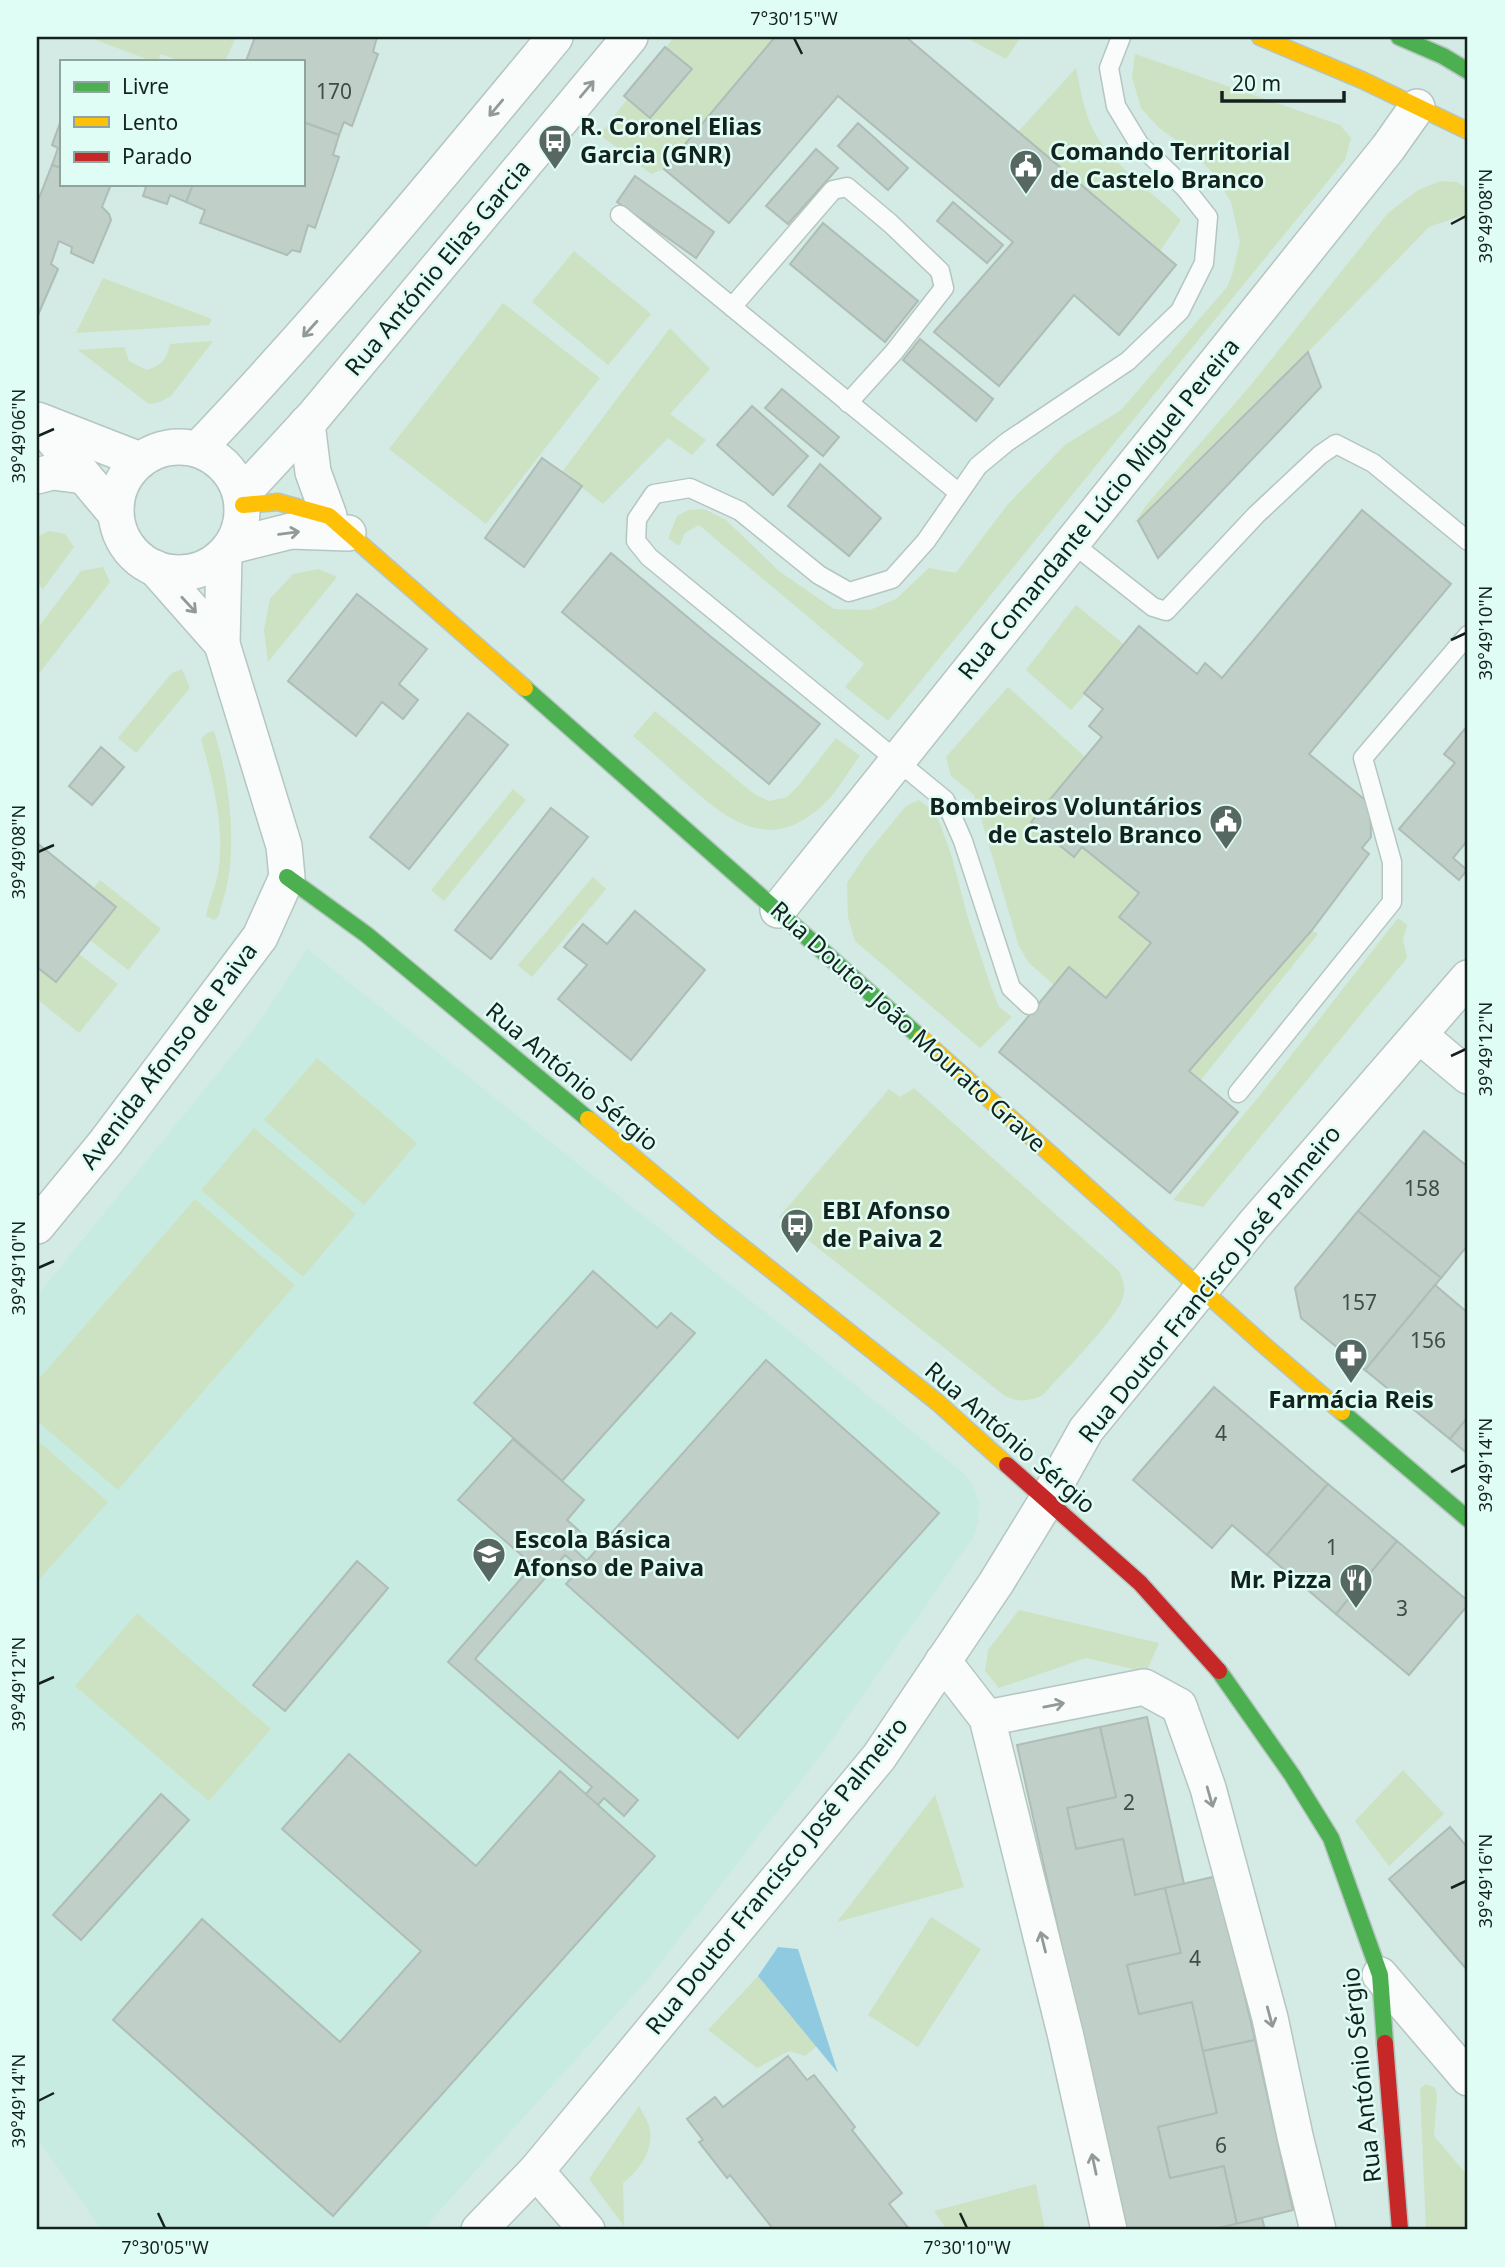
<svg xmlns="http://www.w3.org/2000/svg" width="1505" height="2267" viewBox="0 0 1505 2267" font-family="'Noto Sans',sans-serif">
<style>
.built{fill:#c7ebe1}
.green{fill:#cde2c2}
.water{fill:#90cae0}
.building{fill:#c0cfc8;stroke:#aebdb6;stroke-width:2}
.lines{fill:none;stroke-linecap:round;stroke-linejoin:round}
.lane-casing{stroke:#b5c6c1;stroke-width:21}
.street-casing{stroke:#b5c6c1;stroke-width:38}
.fast-casing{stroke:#b5c6c1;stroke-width:19}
.slow-casing{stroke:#b5c6c1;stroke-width:19}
.jam-casing{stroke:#b5c6c1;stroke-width:19}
.lane{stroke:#f9fcfb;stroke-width:18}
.street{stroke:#f9fcfb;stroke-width:35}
.fast{stroke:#4caf50;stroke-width:16}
.slow{stroke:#ffc107;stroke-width:16}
.jam{stroke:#c62828;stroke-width:16}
.oneway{stroke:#929a98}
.ticks{fill:none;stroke:#14221e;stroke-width:2.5}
.labels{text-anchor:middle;stroke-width:5;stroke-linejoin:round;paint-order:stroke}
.number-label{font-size:21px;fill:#3f4d48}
.poi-label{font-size:24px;font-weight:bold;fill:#14221e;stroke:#dffdf5;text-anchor:start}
.street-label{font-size:24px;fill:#14221e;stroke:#dffdf5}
.neatline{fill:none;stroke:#14221e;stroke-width:2.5}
.ticks-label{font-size:18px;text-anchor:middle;fill:#14221e}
</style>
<rect width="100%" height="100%" fill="#d4eae4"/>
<!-- built -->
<path class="built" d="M307,949L800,1340L964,1474L972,1484L979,1502L978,1523L972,1539L826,1748L648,1979L422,2230H102L37,2138V1296L261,1020Z"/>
<!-- green -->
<g class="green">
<path d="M97,37H236L225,61H180L161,54L158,61H152L96,40Z"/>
<path d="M674,37H775L664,169L651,174L600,135Z"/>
<path d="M965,37H1021L1006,59Z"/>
<path d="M1135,54L1340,125L1351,138L1345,160L888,721L845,687L864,664L699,525L685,533L679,546L668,538L677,516L689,510L704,509L726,520L780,572L834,609L870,610L896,599L929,568L956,573L1008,504L1065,445L1121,410L1227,287L1232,275L1240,242L1231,202L1213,173L1190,150L1159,128L1141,108L1132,77Z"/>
<path d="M1076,68C1081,93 1085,119 1099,140C1118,169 1156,195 1181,220L1160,251L1018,132Z"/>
<path d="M1441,181L1457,182L1468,189V223L1460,216L1429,227L1308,352L1133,525L1148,503L1250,386L1388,213L1418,190Z"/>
<path d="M574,251L651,314L608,365L532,302Z"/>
<path d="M103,278L212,319L209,325L76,333Z"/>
<path d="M503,303L600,378L486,524L389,449Z"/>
<path d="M670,328L710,369L670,414L706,440L692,455L668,438L603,504L562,472Z"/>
<path d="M213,341L171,396L160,402L149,404L78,350L124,347L129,361L147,370C161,366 167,359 170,344Z"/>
<path d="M49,531L65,534L74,547L43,589L37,583V537Z"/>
<path d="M103,567L110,582L37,676V629L81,571Z"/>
<path d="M319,569L337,577L268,662L264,630L270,599L293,574Z"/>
<path d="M1076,605L1127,647L1071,710L1026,670Z"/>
<path d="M182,669L190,688L136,753L118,738L172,673Z"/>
<path d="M1008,687L1085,757L1032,822L1073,857L1082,847L1139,893L1120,917L1151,943L1106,998L1069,968L1054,985L1028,962L1019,946L974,795L951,776L946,757Z"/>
<path d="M655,711L754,794L769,801L787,797L800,784L836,738L860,756C849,770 840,787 828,800C776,853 735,827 689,786C671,769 652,753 633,736Z"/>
<path d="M214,731C228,775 235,829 229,874C227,889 222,903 218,917L214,920L206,916C209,900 217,884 219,868C224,824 213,781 201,739L207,733Z"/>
<path d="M513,789L526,800L444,901L431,890Z"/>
<path d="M919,800L936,813L951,854L968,918L991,987L999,1007L1012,1017L980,1048L855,941L848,917L847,883L865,856L906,806Z"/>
<path d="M593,877L606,889L532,977L518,965Z"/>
<path d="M100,880L161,929L128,970L90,940L116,907L94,888Z"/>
<path d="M1398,918L1407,925L1403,939L1407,958L1203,1207L1173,1200L1261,1094Z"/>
<path d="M1312,930L1318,934L1200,1081L1189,1071Z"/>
<path d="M79,954L118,984L79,1033L37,999V967L56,982Z"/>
<path d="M317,1058L417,1143L364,1205L264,1120Z"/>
<path d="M914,1088L1118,1270C1123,1278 1126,1288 1123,1297C1119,1316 1060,1376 1043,1395C1029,1401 1020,1403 1005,1396L779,1217L889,1089L900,1097Z"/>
<path d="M254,1128L356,1214L303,1277L201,1190Z"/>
<path d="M195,1199L295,1285L118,1490L37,1421V1381Z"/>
<path d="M37,1440L108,1502L37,1582Z"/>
<path d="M1019,1610L1159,1643L1146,1672L1086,1658L999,1688L985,1671L988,1650Z"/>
<path d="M137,1613L271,1729L209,1801L75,1686Z"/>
<path d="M1403,1770L1444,1814L1389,1866L1355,1821Z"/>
<path d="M935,1795L964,1887L837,1922Z"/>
<path d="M931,1917L981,1949L918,2047L868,2015Z"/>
<path d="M758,1976L817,2046L805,2056L789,2051L757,2068L708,2030Z"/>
<path d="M1426,2084L1435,2088L1437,2095L1434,2136L1468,2176V2230H1426L1420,2089Z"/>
<path d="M639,2106C642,2112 647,2120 649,2126C655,2149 640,2170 623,2183L624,2226L589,2179Z"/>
<path d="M1036,2184L1045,2230H947L934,2211Z"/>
</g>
<!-- water -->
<path class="water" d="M778,1947L798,1949L838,2073L758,1976Z"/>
<!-- building -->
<g class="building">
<path d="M255,37H377L373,52L378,54L352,126L344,122L339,135L303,122V61H246Z"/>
<path d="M775,37H906L1176,265L1119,335L1074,295L999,386L934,332L1013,242L838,96L729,223L664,169Z"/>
<path d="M665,47L692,69L650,118L624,96Z"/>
<path d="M61,120V168L52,165L58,148L52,145Z"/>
<path d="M303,122L339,135L333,155L339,157L315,228L308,225L300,252L292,250L287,255L200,223L205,210L186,202L193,184H303Z"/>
<path d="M858,123L908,168L888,190L838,146Z"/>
<path d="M816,149L838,168L788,224L766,206Z"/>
<path d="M52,165L61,168V184H103L110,187L102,207L109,214L111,220L93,263L71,253L72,247L59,241L51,264L58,269L38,315L37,197L39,198Z"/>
<path d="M635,176L714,232L696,258L617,202Z"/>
<path d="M138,184H193L186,202L170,195L167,204L143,196L146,187Z"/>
<path d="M953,202L1003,245L987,263L937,221Z"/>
<path d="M823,223L918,301L885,342L790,264Z"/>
<path d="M920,339L993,399L976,421L903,360Z"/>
<path d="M1308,352L1321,387L1158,558L1138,521Z"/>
<path d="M782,389L839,437L823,456L765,408Z"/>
<path d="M752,406L808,456L773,495L717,445Z"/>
<path d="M542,458L582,486L524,567L485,538Z"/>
<path d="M820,464L881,518L849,556L788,506Z"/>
<path d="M1362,510L1451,584L1309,754L1370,804L1371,837L1362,848L1369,854L1312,930L1189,1071L1238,1112L1170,1193L999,1052L1069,967L1106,998L1151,943L1119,917L1139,893L1082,847L1074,857L1031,822L1102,737L1089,726L1103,709L1084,693L1139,626L1197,674L1205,663L1222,678Z"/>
<path d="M611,553L710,636L820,724L769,784L562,612Z"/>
<path d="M357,594L427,649L399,684L418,700L403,719L382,702L356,736L288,681Z"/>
<path d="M468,713L508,745L409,869L370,837Z"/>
<path d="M1468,725V840L1453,858L1467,870L1459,880L1399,829L1455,763L1444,754Z"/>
<path d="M101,747L124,767L92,805L69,786Z"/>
<path d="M551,808L588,837L491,959L455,930Z"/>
<path d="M37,843L116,907L56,982L37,967Z"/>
<path d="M635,911L705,970L631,1060L558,999L587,965L564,947L583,924L607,944Z"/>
<path d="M1424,1131L1468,1167V1245L1441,1278L1358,1211Z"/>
<path d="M1358,1211L1441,1278L1365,1370L1301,1318L1295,1288Z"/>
<path d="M593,1271L657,1328L671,1313L695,1333L562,1481L474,1403Z"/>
<path d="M1435,1285L1468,1313V1417L1450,1439L1365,1370Z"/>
<path d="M766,1360L939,1513L738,1738L566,1584Z"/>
<path d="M1214,1387L1328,1484L1267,1555L1232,1525L1212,1548L1133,1480Z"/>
<path d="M1468,1417V1454L1450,1439Z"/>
<path d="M513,1439L584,1500L567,1520L585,1536L574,1549L587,1561L581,1569L565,1555L475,1659L638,1800L624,1816L604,1798L597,1806L585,1795L592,1787L448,1662L533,1565L458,1500Z"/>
<path d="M1328,1484L1397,1541L1336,1614L1267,1555Z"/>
<path d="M1397,1541L1468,1601V1605L1409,1675L1336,1614Z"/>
<path d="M357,1561L388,1588L285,1711L253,1685Z"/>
<path d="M1147,1717L1184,1884L1135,1895L1123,1839L1076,1849L1067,1808L1116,1797L1100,1727Z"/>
<path d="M1100,1727L1116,1797L1067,1808L1076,1849L1123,1839L1135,1895L1165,1888L1181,1953L1127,1965L1139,2014L1192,2002L1217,2113L1158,2127L1170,2178L1224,2166L1237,2224L1213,2230H1125L1017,1745Z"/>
<path d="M349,1754L476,1866L560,1771L655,1856L333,2216L113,2020L202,1919L340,2042L421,1951L282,1829Z"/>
<path d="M161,1794L189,1820L81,1940L53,1915Z"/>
<path d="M1450,1827L1468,1848V1971L1389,1879Z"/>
<path d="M1217,1876L1255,2040L1203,2051L1192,2002L1139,2014L1127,1965L1181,1953L1165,1888Z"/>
<path d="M1255,2040L1293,2210L1237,2224L1224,2166L1170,2178L1158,2127L1217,2113L1203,2051Z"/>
<path d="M788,2056L807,2080L814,2075L855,2127L852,2130L902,2193L889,2204L910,2230H774L730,2175L727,2178L699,2142L703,2140L687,2119L715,2097L723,2107Z"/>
<path d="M1262,2218L1265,2230H1213V2229Z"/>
</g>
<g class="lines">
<defs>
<g id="lane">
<path d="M620,215L959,493"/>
<path d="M732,307L833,190L847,187L891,224L940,271L944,288L894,352L848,403"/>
<path d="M1072,543L1153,607L1166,611L1256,515L1320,455L1336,444L1373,463L1468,541"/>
<path d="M1029,1005L1011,988L963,841L945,800L649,557L636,541L637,519L654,494L690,488L740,511L819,575L849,592L892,579L926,541L978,466L1007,442L1128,361L1180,311L1204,263L1208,217L1185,188L1139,144L1116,106L1109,68L1121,37"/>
<path d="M1238,1093L1392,902V862L1363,758L1468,635"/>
</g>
<g id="street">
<path d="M37,420L115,513"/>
<path d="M40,421L140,460"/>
<path d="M307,423L313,472L329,516"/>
<circle cx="179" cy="510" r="63"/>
<path d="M198,449C324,317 439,177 555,37"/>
<path d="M37,476L52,472L84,476"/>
<path d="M241,495L314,416L630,37"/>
<path d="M231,546L291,531L348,533"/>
<path d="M155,568L222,644"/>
<path d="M778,910L1388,148L1417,107"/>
<path d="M1419,1035L1468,1076"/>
<path d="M37,1226L106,1142L260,937L287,877L284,846L222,644L224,555"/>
<path d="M943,1661L987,1718L1066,2037L1109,2230"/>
<path d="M987,1718L1144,1687L1179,1706L1208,1788L1270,2018L1295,2136L1318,2230"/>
<path d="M1380,1975L1468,2078"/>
<path d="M536,2171L587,2230"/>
<path d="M479,2230L536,2171L879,1757L996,1583L1047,1500L1086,1430L1253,1226L1468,978"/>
</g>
<g id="fast">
<path d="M1399,37L1443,56L1468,71"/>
<path d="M525,688L921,1038"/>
<path d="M287,877L367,935L588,1119"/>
<path d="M1342,1412L1468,1519"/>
<path d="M1219,1671L1292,1775L1331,1838L1380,1975L1385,2043"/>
</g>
<g id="slow">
<path d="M1260,37L1362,80L1468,131"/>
<path d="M243,505L278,502L329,516L525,688"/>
<path d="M921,1038L1265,1346L1342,1412"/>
<path d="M588,1119L716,1226L937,1402L1007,1465"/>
</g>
<g id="jam">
<path d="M1007,1465L1140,1583L1219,1671"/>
<path d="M1385,2043L1400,2230"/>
</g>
</defs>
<!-- lane casing -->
<use href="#lane" class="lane-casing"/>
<!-- street casing -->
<use href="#street" class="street-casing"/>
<!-- fast casing -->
<use href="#fast" class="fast-casing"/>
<!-- slow casing -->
<use href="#slow" class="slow-casing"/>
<!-- jam casing -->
<use href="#jam" class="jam-casing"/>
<!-- lane -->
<use href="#lane" class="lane"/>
<!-- street -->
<use href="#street" class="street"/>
<!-- fast -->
<use href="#fast" class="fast"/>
<!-- slow -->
<use href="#slow" class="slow"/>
<!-- jam -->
<use href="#jam" class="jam"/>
</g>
<!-- one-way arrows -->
<defs><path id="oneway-shaft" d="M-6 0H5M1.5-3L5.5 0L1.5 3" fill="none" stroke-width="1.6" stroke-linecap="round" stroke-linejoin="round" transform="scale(1.75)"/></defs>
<g class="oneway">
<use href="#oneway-shaft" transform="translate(587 89) rotate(-50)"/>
<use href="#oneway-shaft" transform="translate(496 108) rotate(130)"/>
<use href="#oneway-shaft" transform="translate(310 329) rotate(132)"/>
<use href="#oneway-shaft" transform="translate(289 533) rotate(-8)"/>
<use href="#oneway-shaft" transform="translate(189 605) rotate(47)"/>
<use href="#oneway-shaft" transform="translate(1054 1705) rotate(-11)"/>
<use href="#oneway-shaft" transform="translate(1210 1797) rotate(74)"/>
<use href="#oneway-shaft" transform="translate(1043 1942) rotate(-104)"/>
<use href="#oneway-shaft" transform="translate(1270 2017) rotate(75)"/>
<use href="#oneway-shaft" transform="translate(1094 2164) rotate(-102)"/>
</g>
<!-- ticks -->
<path class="ticks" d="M794,38L802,54M1451,224L1466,216M38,436L54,429M1451,640L1466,633M38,852L54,845M1451,1056L1466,1049M38,1268L54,1261M1451,1472L1466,1465M38,1684L54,1677M1451,1888L1466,1881M38,2101L54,2093M158,2213L165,2228M960,2213L967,2228"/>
<!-- icons -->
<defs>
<symbol id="bus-pin" viewBox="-11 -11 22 30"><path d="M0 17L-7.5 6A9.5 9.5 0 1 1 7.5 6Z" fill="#576863" stroke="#dffdf5"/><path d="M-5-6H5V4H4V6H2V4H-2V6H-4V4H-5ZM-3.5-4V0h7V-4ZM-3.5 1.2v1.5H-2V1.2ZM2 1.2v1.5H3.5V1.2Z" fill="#fff"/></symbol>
<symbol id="civic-pin" viewBox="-11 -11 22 30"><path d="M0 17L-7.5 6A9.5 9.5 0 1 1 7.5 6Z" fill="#576863" stroke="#dffdf5"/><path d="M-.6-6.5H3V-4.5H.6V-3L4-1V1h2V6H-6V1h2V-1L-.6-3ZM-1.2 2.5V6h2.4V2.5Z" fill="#fff"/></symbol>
<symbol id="pharmacy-pin" viewBox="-11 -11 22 30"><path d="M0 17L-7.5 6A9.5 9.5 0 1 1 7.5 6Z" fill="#576863" stroke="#dffdf5"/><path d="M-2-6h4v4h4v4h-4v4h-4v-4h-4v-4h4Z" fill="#fff"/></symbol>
<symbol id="school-pin" viewBox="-11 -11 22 30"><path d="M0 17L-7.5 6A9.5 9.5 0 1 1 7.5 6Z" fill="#576863" stroke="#dffdf5"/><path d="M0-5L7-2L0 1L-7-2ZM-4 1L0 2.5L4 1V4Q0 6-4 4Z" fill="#fff"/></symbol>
<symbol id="restaurant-pin" viewBox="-11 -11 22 30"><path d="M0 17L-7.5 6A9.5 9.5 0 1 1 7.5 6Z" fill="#576863" stroke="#dffdf5"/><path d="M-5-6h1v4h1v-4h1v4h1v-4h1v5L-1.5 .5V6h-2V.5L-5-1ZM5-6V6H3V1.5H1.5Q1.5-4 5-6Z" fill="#fff"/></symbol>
</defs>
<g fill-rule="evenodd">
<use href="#bus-pin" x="536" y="122" width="38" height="52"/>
<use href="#civic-pin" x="1007" y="147" width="38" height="52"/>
<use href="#civic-pin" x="1207" y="802" width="38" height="52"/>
<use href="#bus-pin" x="778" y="1206" width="38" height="52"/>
<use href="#pharmacy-pin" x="1332" y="1336" width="38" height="52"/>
<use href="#school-pin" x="470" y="1535" width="38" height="52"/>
<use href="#restaurant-pin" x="1337" y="1561" width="38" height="52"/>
</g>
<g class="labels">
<!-- number labels -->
<g class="number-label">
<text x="334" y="99">170</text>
<text x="1422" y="1196">158</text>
<text x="1359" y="1310">157</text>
<text x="1428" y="1348">156</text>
<text x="1221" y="1441">4</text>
<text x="1332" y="1555">1</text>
<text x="1402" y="1616">3</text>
<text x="1129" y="1810">2</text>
<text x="1195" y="1966">4</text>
<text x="1221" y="2153">6</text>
</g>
<!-- poi labels -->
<g class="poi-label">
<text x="580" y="135">R. Coronel Elias<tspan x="580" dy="28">Garcia (GNR)</tspan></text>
<text x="1050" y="160">Comando Territorial<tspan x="1050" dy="28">de Castelo Branco</tspan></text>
<text x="1202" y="815" text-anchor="end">Bombeiros Voluntários<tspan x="1202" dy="28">de Castelo Branco</tspan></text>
<text x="822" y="1219">EBI Afonso<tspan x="822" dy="28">de Paiva 2</tspan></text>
<text x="1351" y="1408" text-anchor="middle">Farmácia Reis</text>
<text x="514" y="1548">Escola Básica<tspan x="514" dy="28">Afonso de Paiva</tspan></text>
<text x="1332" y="1588" text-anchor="end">Mr. Pizza</text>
</g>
<!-- street labels -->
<g class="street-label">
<text transform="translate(438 268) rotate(-50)" y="8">Rua António Elias Garcia</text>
<text transform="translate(1099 509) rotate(-51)" y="8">Rua Comandante Lúcio Miguel Pereira</text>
<text transform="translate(908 1027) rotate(42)" y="8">Rua Doutor João Mourato Grave</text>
<text transform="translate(169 1056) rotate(-53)" y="8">Avenida Afonso de Paiva</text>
<text transform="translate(572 1077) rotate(40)" y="8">Rua António Sérgio</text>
<text transform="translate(1210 1284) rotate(-51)" y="8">Rua Doutor Francisco José Palmeiro</text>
<text transform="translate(1010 1438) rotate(41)" y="8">Rua António Sérgio</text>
<text transform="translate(777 1876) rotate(-51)" y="8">Rua Doutor Francisco José Palmeiro</text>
<text transform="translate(1362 2075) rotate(-96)" y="8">Rua António Sérgio</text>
</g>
</g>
<!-- border -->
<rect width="1505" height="2267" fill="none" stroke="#dffdf5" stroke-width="77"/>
<!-- legend -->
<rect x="60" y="60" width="245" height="126" fill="#dffdf5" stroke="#8ea59f" stroke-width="2"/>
<rect x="74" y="82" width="35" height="10" fill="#4caf50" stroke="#8ea59f" stroke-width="2"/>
<text x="122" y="94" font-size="21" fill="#14221e">Livre</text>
<rect x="74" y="117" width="35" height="10" fill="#ffc107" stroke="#8ea59f" stroke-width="2"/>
<text x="122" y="130" font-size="21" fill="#14221e">Lento</text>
<rect x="74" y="152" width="35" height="10" fill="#c62828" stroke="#8ea59f" stroke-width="2"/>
<text x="122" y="164" font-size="21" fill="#14221e">Parado</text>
<!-- scale -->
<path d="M1222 91v10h122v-10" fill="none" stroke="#14221e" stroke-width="3.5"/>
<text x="1232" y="91" font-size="21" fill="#14221e" stroke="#dffdf5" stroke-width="5" paint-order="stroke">20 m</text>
<rect x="38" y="38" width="1428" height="2190" class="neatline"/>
<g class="ticks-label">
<text x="794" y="25">7°30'15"W</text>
<text transform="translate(1486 216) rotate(-90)" y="6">39°49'08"N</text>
<text transform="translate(19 436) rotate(-90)" y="6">39°49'06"N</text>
<text transform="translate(1486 633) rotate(-90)" y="6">39°49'10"N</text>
<text transform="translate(19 852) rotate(-90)" y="6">39°49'08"N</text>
<text transform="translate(1486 1049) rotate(-90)" y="6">39°49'12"N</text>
<text transform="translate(19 1268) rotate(-90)" y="6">39°49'10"N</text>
<text transform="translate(1486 1465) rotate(-90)" y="6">39°49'14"N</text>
<text transform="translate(19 1684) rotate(-90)" y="6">39°49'12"N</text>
<text transform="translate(1486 1881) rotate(-90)" y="6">39°49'16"N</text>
<text transform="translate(19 2101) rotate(-90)" y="6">39°49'14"N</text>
<text x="165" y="2254">7°30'05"W</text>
<text x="967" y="2254">7°30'10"W</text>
</g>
</svg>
